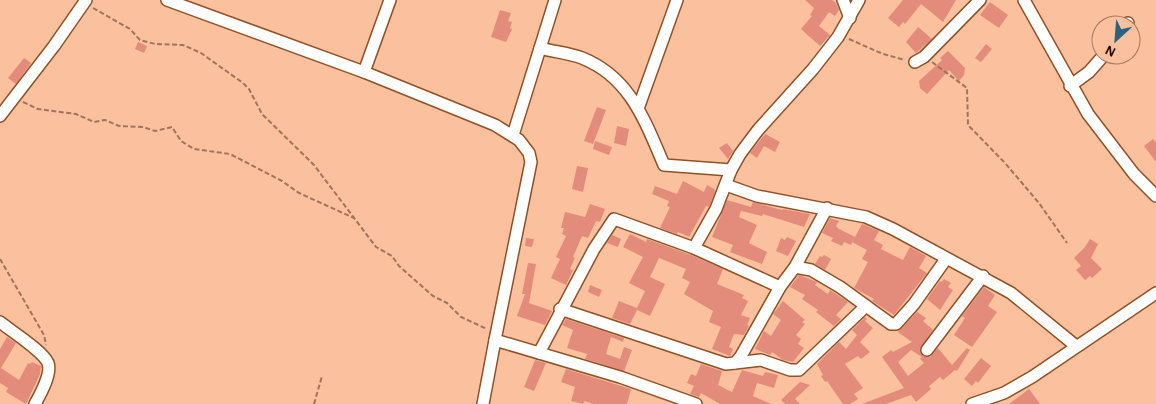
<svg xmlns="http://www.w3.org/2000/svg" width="1156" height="404" viewBox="0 0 1156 404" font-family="'Alegreya Sans',sans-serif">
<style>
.building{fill:#e38c7b;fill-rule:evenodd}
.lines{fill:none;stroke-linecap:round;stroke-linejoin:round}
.minor-casing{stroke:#915125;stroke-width:14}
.path{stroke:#a1745b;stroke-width:2;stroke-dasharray:5 2.5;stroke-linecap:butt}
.minor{stroke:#fff;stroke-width:11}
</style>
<rect width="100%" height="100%" fill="#fbc09d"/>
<!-- building -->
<g class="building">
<path d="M805,0H832L836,3L839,10L835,16L829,12L819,26L830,35L820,46L801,29L812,16L810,15L814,8Z"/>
<path d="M903,0H956L943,22L921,4L905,24L903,22L899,27L888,18Z"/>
<path d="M990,2L1008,15L999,28L980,15Z"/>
<path d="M500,10L511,13L508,21L512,22L510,28L512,29L506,42L491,37Z"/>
<path d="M918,27L932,39L916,53L906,42Z"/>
<path d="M138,42L147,46L144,53L135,49Z"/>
<path d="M986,44L992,49L981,62L975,58Z"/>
<path d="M948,51L965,68L964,75L959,81L949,70L927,94L920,88L919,81L942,60L940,58Z"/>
<path d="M24,58L31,63L16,84L8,78Z"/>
<path d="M597,107L606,110L593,144L584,141Z"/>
<path d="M617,126L629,129L626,146L614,143Z"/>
<path d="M765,134L780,142L775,152L764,146L757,158L750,153Z"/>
<path d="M1153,139L1156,143V162L1144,146Z"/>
<path d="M595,141L612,147L609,155L593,149Z"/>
<path d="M727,143L733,151L728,159L719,148Z"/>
<path d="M577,166L588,168L583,192L572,189Z"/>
<path d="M683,181L704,192L707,185L714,189L715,192L709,207L706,206L689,237L678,232L677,234L660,228L670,207L667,206L669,201L652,194L655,186L677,194Z"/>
<path d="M727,200L751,207L753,202L782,210L783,209L810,214L804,227L763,214L762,216L741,211L739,217L757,225L749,243L767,252L762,264L730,252L733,245L712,237Z"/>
<path d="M590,204L605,209L600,222L596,221L588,238L582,236L573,257L575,258L570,269L573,270L566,285L551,278L560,259L556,257L566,236L562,234L564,228H561L565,212L585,217Z"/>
<path d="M830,218L839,221L836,226L839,229L855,237L862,224L879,231L874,240L883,245L881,249L903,260L910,247L926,256L919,268L927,273L894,315L872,301L874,299L854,288L868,262L862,259L867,250L852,242L854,238L851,245L844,242L842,246L831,241L833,238L822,233Z"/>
<path d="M630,234L646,242L647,239L691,255L723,269L717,284L744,295L742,298L748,301L741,315L750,318L747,325L749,326L744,335L734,334L729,347L733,349L730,356L712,349L721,327L709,322L713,311L684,294L690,282L682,278L686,269L659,258L650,277L665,284L650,316L637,310L630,324L612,318L619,301L637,308L645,291L629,283L643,257L623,247Z"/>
<path d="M612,235L621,239L618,247L607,243Z"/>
<path d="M787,237L796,241L788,256L776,251L781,238L785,240Z"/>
<path d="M526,238L534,239L532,247L525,246Z"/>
<path d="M1090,239L1098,244L1091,258L1102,269L1092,278L1090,276L1085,280L1076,270L1081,266L1074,258L1085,247Z"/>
<path d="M824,255L831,259L825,270L815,264L820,256L822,257Z"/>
<path d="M528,263L536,264L529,303L552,311L545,325L517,316L525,294H522Z"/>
<path d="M799,275L817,282L815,285L828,294L830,290L848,302L836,315L841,319L834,326L816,312L818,310L802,299L805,295L790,287Z"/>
<path d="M944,279L951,283L948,287L953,290L940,310L927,299L940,281L942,282Z"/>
<path d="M590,285L602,290L599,297L588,292Z"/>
<path d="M984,287L995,295L988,306L997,312L972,347L954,335L965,318L962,316Z"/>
<path d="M783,301L805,320L802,322L805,324L796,335L801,339L798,344L804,348L793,362L783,360L772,352L770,355L755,349L764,331L771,336L781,320L773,314Z"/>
<path d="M917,312L926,318L923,321L933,330L920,349L923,356L930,357L938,348L952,365L967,348L970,350L957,371L955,370L943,380L940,377L929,386L931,389L916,402L911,395L886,404H862L904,388L882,357L891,350L893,352L912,342L898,332ZM911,350L922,357L920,359L924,363L908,376L898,362Z"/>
<path d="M865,317L867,319L865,321L873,328L860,342L870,352L861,359L858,356L845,364L863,388L854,394L858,399L850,404H843L827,381L825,382L821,376L823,375L817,364L839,342L846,349L857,335L852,330Z"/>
<path d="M566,319L624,338L623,342L611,337L606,354L620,359L624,347L632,350L624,371L585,359L587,354L567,348L573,330L562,325Z"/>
<path d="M7,337L16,343L1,368L19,380L28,363L30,364L32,362L41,366L40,374L26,404L6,392L8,388L0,383V349Z"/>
<path d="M981,358L991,366L978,383L976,381L972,386L964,379Z"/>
<path d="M535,360L546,363L534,391L524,387Z"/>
<path d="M701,364L722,371L718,385L732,392L742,370L763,376L765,372L778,375L774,388L757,383L753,396L771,404H720L701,393L699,397L690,394L694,386L687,383L691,374L696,376Z"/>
<path d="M566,369L631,389L627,404H593L585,401L583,404L571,401L575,387L561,382Z"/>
<path d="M800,382L810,385L795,399L800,404H785L781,400Z"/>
<path d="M1029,389L1040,404H1009Z"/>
</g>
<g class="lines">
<defs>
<g id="minor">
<path d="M167,0L364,72L495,125L519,140L529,153L531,162L495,340"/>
<path d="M843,0L850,18"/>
<path d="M1024,0L1088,114L1134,174L1156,196"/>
<path d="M1127,25L1128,23"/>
<path d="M540,48C554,52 569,53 582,58C630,77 645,121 664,165L731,170"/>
<path d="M915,62L924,57L980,0"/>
<path d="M364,72L390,0"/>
<path d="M1070,86L1089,72L1104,55"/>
<path d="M639,106L677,0"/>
<path d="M0,116L54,46L86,0"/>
<path d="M513,135L555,0"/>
<path d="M726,185L757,196L866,217L893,229L1011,293L1076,346"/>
<path d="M694,248L716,209L731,170L740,154L758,130L813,69L838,37L859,0"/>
<path d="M795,267L811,270L840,287L891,324H896L914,304L946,259"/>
<path d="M560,309L726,364L735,363L741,356L780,287L795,267L827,208"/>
<path d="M0,322C11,331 43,351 48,363C52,374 40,395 35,404"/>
<path d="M927,350L983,276"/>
<path d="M539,353L594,249L614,219L694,248L780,287"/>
<path d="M735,363L761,360L790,370H799L866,306"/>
<path d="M483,404L495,340L620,377L696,404"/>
<path d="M972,404L1004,393L1032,377L1156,293"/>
</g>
</defs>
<!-- minor casing -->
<use href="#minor" class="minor-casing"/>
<!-- path -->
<g class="path">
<path d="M93,8L130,29L140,40L155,44L183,45L201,53L243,83L249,89L262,114L314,165L376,247L392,256L399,266L433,296L447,303L461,317L487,329"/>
<path d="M849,39L883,54L905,60"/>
<path d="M932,62L967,88L968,125L1005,163L1039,203L1067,243"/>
<path d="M23,102L38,109L76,114L94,122L105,120L119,126L143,127L155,131L172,127L181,141L194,149L230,154L282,181L299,193L354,218"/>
<path d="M0,259L44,335L46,345"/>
<path d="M314,404L322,376"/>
</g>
<!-- minor -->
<use href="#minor" class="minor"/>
</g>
<!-- north arrow -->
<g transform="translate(1116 40) rotate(206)"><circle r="24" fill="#fbc09d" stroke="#a5775e"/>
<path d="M0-4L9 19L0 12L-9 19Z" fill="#2b627d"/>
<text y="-8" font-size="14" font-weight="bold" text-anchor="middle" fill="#230a00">N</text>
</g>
</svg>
